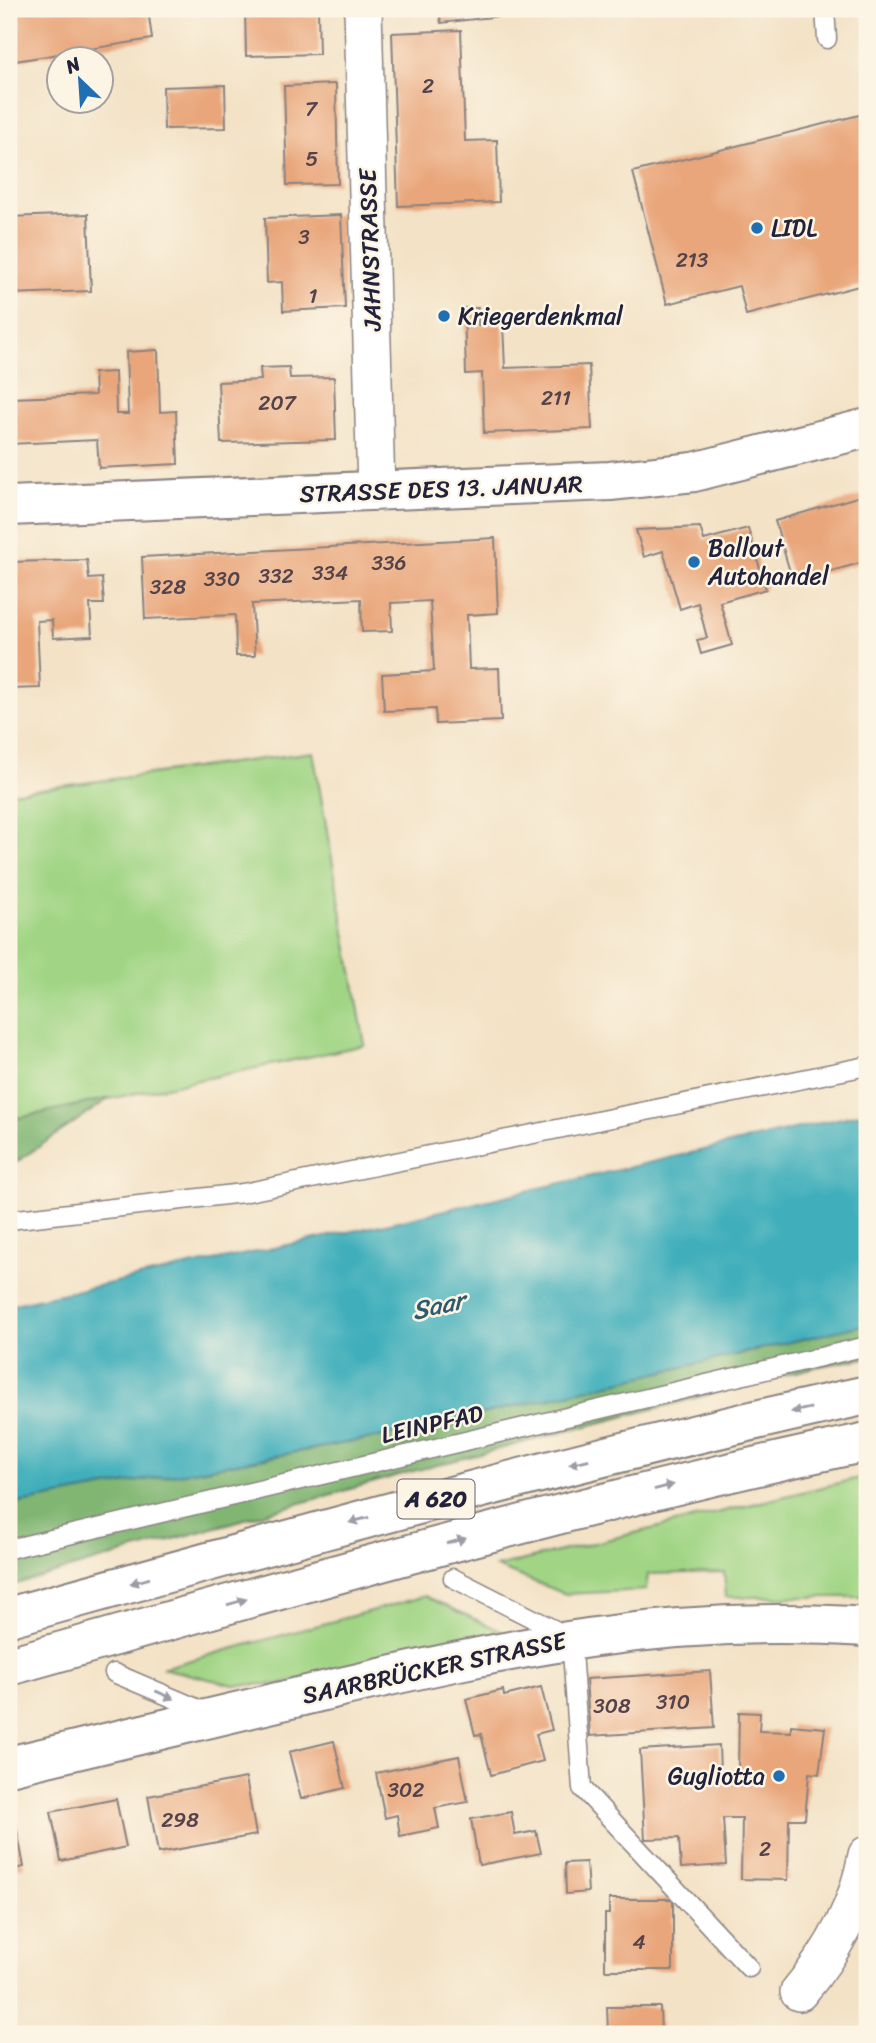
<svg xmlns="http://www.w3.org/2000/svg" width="876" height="2043" viewBox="0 0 876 2043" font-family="Sriracha,sans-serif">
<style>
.green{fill:#a1d585;stroke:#627c60;stroke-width:2}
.forest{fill:#80b672;stroke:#516c56;stroke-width:2}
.water{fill:#3fafbb;stroke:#30687b;stroke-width:2}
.building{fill:#e9a67a}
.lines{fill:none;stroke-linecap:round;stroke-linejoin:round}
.lane-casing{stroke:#8a8280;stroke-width:21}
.street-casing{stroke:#8a8280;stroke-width:40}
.secondary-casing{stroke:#8a8280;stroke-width:42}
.primary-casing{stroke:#8a8280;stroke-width:42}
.highway-casing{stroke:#8a8280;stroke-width:42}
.lane{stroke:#fff;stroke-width:18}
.street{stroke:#fff;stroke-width:37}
.secondary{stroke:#fff;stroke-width:38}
.primary{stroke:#fff;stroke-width:38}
.highway{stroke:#fff;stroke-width:38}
.oneway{fill:#9c9ca7}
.poi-dot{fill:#1f6fb2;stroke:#fcf5e5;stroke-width:2.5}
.labels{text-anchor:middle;stroke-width:5;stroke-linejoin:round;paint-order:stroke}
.number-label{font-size:21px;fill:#54434b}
.shield{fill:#fcf5e5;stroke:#63616e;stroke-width:2}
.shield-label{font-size:23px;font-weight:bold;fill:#22223b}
.poi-label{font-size:24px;fill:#22223b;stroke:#fcf5e5;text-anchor:start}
.street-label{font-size:24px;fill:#22223b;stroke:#fcf5e5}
.water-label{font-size:26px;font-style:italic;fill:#2e5a6e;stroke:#fcf5e5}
</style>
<rect width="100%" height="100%" fill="#fcf5e5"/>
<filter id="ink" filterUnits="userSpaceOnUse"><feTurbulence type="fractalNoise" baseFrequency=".0143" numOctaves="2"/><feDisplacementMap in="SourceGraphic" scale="14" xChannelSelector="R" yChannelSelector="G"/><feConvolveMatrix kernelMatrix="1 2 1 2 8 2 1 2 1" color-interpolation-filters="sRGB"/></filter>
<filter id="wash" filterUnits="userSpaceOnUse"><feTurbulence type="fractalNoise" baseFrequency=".00686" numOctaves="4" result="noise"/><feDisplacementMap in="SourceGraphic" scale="28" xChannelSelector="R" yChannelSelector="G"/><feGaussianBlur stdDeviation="1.57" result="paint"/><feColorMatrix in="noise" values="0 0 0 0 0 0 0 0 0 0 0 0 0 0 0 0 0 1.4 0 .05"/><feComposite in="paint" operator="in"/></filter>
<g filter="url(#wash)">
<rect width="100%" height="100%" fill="#f3e2c6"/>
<!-- green -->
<g class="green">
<path d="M313,752L365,1045L9,1120V793Z"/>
<path d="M867,1476V1597H726L724,1572L648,1574L646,1590L566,1594L496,1567Z"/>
<path d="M425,1596L505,1633L279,1684L234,1685L162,1668Z"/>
</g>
<!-- forest -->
<g class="forest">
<path d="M110,1098L9,1167V1120Z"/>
<path d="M867,1324V1358L819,1366L410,1472L9,1586V1505L400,1433Z"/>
</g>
<!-- water -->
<path class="water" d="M867,1112V1324L400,1433L9,1505V1305L385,1224Z"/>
<g id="blocks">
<!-- building -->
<g class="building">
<path d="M33,9H148L152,39L9,62V12Z"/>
<path d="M245,9H318L319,54L246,56Z"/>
<path d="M439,9H551V10L441,23Z"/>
<path d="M461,30L465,141L497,140L499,202L398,206L392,33Z"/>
<path d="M336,84L338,184L287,185L284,86Z"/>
<path d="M225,85L226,128L164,129L163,87Z"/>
<path d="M867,113V284L746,315L739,286L667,304L633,172Z"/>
<path d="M88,214L91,291L9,294V217Z"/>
<path d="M341,215L345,308L283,311L282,282L267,283L265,218Z"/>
<path d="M464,308H478V325L503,324L505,368L589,365L592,429L484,433L482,373L466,374Z"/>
<path d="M158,350L160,412L176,411L178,464L99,468L97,440L9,444L11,398L95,395L94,373L115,372L116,414H128L126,352Z"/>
<path d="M289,367L290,378L334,377L336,440L221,443L218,382L261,380L260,368Z"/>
<path d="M867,494V561L793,582L775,521Z"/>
<path d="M700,527L704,540L748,528L766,589L720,602L732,645L701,654L697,640L707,638L698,603L680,609L663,551L644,557L636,530Z"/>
<path d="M495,538L498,613L467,615L469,669L499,668L501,721L436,724L435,709L384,711L382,674L434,671L430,601L391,603L392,631L362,632L361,599L252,604L255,656H236L235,615L145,619L142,557Z"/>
<path d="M87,560L89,579L102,578L104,604H90L92,636L53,638L52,620L37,621L40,688L9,689V562Z"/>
<path d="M710,1671L714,1728L590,1736L586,1679Z"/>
<path d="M541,1687L552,1730L536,1734L543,1761L491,1775L481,1734L475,1735L466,1699L503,1690L504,1696Z"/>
<path d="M739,1712L760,1713L759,1731L791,1732V1725L825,1728L819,1774L809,1773L805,1819H789L788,1880L741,1879L742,1818H723L726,1865L681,1868L679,1838L645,1839L640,1750L719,1745L720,1771H738Z"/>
<path d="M334,1741L345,1788L301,1799L289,1752Z"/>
<path d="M459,1756L468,1802L435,1808L439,1828L400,1836L397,1815L385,1818L376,1773Z"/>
<path d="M246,1778L256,1835L158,1853L148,1796Z"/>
<path d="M116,1799L126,1847L61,1861L51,1812Z"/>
<path d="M511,1812L515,1835L536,1831L541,1853L479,1865L471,1819Z"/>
<path d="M15,1819L24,1867L9,1870V1820Z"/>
<path d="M586,1862L588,1892L566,1894L565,1863Z"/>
<path d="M609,1899H673V1970H605V1914H609Z"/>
<path d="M607,2007H660L661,2034H608Z"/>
</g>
</g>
</g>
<g filter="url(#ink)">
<use href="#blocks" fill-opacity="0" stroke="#8a8280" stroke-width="2"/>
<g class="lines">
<defs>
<g id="lane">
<path d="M825,9L827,39"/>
<path d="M9,1220L243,1193L867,1066"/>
<path d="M9,1549L867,1346"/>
<path d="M453,1578L571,1638L582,1788L749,1968"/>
<path d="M114,1673L208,1713"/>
</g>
<g id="street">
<path d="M363,9L376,491"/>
<path d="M799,1992C833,1952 858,1906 867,1855"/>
</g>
<path id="secondary" d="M9,1766C115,1741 222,1715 328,1690C513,1647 675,1613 867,1627"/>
<path id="primary" d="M9,506L610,481L694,472L867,428"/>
<g id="highway">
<path d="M9,1617C294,1538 578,1458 867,1395"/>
<path d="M9,1666C294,1586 577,1503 867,1442"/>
</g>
</defs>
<!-- lane casing -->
<use href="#lane" class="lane-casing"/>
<!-- street casing -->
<use href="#street" class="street-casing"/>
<!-- secondary casing -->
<use href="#secondary" class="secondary-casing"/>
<!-- primary casing -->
<use href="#primary" class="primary-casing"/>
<!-- highway casing -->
<use href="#highway" class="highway-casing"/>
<!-- lane -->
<use href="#lane" class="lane"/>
<!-- street -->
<use href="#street" class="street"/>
<!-- secondary -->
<use href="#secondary" class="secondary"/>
<!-- primary -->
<use href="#primary" class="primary"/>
<!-- highway -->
<use href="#highway" class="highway"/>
</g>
<!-- one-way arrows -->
<defs><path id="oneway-solid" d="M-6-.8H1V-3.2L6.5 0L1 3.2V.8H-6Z" transform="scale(1.75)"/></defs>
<g class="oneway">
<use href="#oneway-solid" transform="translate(801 1410) rotate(168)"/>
<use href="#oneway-solid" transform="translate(579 1462) rotate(166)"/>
<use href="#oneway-solid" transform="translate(664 1487) rotate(-14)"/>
<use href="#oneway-solid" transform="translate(359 1520) rotate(165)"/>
<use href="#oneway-solid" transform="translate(456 1541) rotate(-16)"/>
<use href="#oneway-solid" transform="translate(140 1581) rotate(164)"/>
<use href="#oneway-solid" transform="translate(237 1602) rotate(-16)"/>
<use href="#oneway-solid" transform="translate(165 1695) rotate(23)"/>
</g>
</g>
<!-- markers -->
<g class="poi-dot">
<circle cx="757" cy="228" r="7"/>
<circle cx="444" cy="316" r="7"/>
<circle cx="694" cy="562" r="7"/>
<circle cx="779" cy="1776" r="7"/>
</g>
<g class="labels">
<!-- number labels -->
<g class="number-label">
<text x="428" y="93">2</text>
<text x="311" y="116">7</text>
<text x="312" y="166">5</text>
<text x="304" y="244">3</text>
<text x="692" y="267">213</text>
<text x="313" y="303">1</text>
<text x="556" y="405">211</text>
<text x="277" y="410">207</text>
<text x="389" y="570">336</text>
<text x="330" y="580">334</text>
<text x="276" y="583">332</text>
<text x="222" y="586">330</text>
<text x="168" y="594">328</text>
<text x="673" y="1709">310</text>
<text x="612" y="1713">308</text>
<text x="406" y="1797">302</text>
<text x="180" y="1827">298</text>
<text x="765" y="1856">2</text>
<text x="639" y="1949">4</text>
</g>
<!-- shield labels -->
<rect class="shield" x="397.5" y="1479.5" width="77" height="39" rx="5"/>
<g class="shield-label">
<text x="436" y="1507">A 620</text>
</g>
<!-- poi labels -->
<g class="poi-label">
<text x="771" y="236">LIDL</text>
<text x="458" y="324">Kriegerdenkmal</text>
<text x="708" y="556">Ballout<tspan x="708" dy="28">Autohandel</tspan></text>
<text x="765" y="1784" text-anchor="end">Gugliotta</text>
</g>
<!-- street labels -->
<g class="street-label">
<text transform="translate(370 250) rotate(-92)" y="8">JAHNSTRASSE</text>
<text transform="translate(441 489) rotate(-2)" y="8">STRASSE DES 13. JANUAR</text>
<text transform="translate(432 1424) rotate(-13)" y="8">LEINPFAD</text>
<text transform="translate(434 1668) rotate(-12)" y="8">SAARBRÜCKER STRASSE</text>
</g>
<!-- water labels -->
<g class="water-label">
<text transform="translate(438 1305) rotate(-13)" y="9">Saar</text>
</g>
</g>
<!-- margin -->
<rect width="876" height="2043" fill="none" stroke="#fcf5e5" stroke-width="35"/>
<!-- north arrow -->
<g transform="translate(80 80) rotate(335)"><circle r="33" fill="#fcf5e5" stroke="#a5a1a1" stroke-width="2"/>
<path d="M0-5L12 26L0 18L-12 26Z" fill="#1f6fb2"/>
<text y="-10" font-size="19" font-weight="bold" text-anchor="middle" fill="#22223b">N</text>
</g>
</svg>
